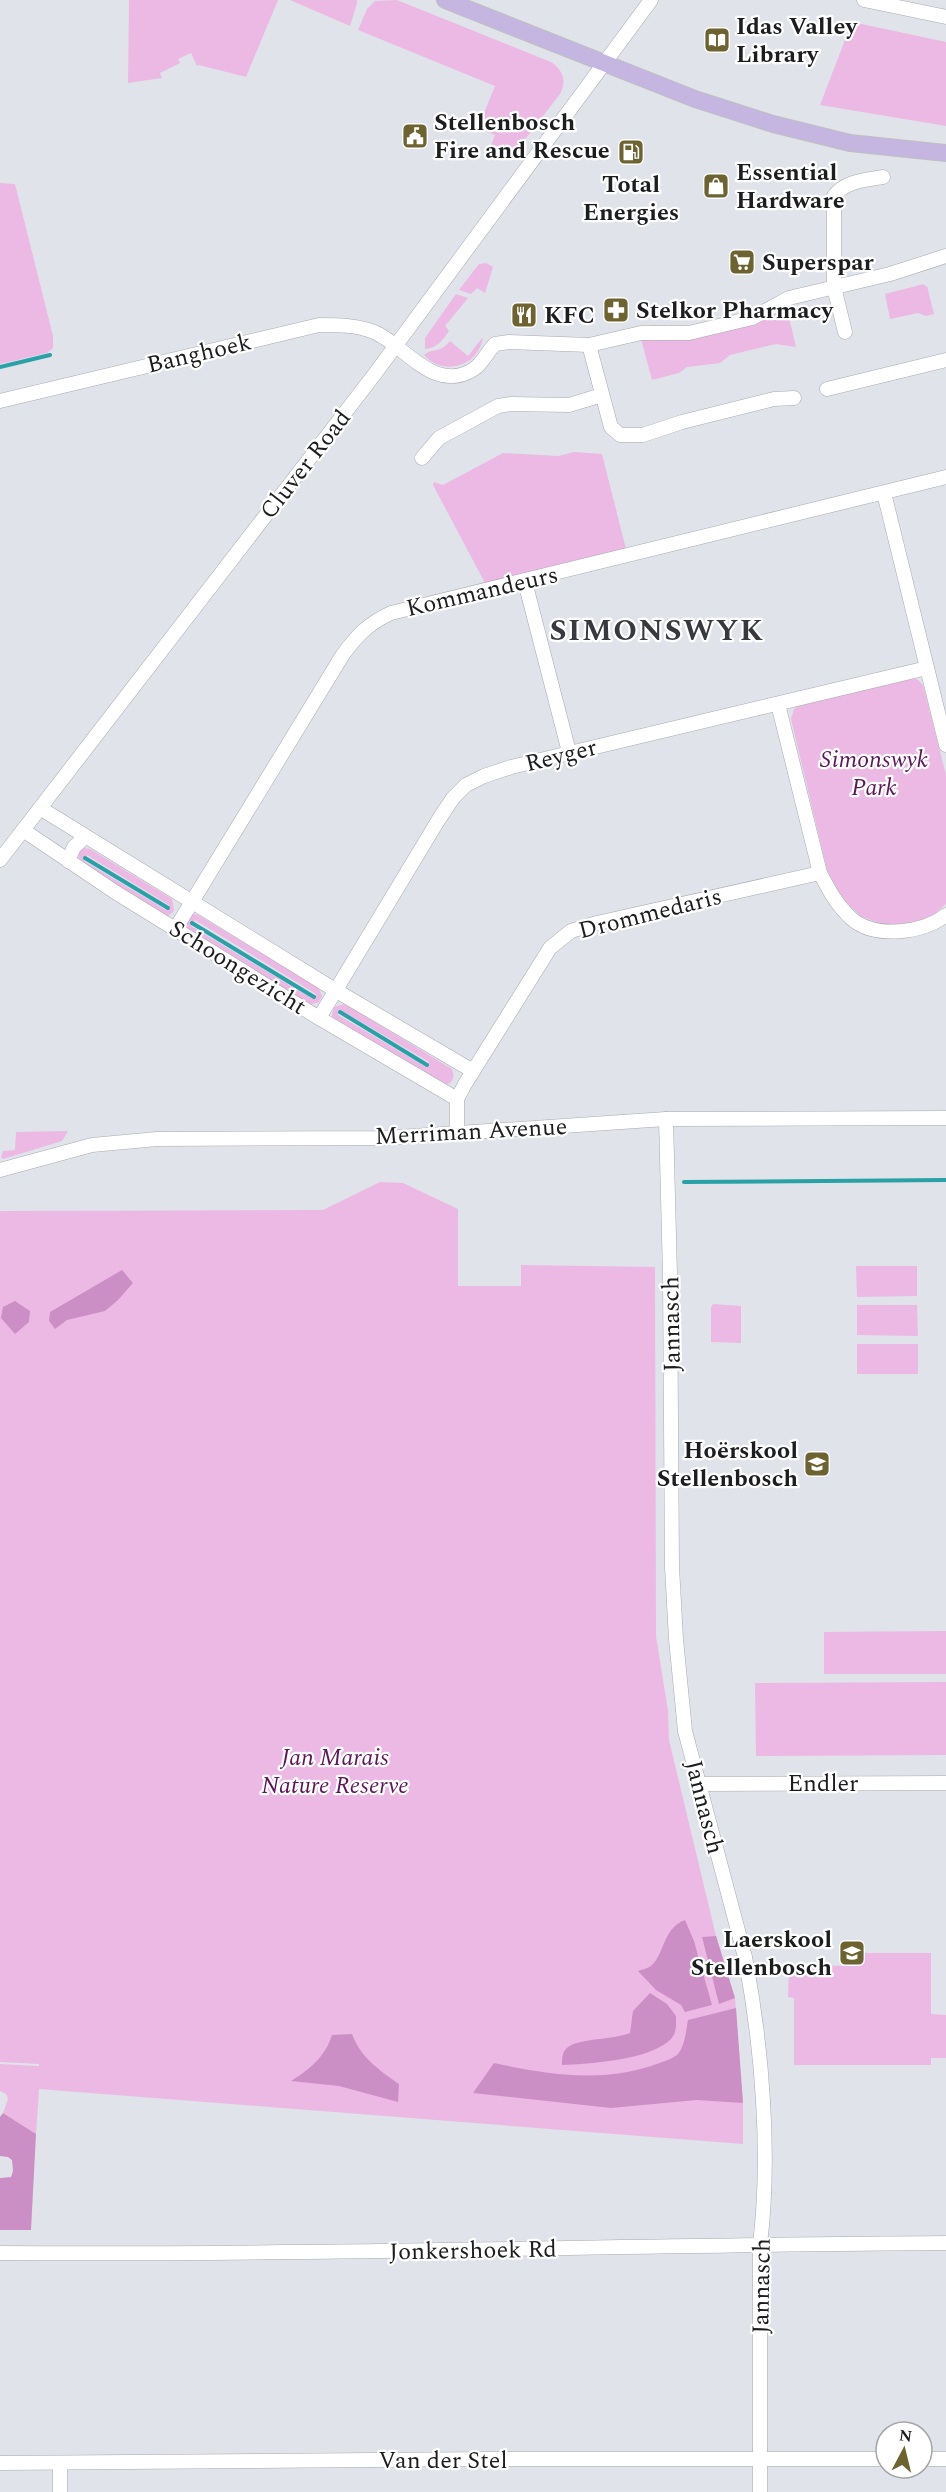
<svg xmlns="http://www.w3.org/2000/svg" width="946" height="2492" viewBox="0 0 946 2492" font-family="Spectral,serif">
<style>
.green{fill:#ebb9e4;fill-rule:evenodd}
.forest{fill:#cc8fc5}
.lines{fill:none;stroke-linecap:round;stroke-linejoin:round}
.stream{stroke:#28a2a6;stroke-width:4}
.minor-casing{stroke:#a7aab0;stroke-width:15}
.major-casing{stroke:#bfc0c0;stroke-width:18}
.minor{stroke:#fff;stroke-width:14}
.major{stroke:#c4b6e0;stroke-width:16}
.labels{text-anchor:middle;stroke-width:4.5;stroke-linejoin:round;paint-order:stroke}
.poi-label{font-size:24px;font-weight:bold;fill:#1c1d1f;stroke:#fff;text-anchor:start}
.street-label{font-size:24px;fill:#1c1d1f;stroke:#fff}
.park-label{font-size:24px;font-style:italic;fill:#5e1659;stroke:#fff}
.district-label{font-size:30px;font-weight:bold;letter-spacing:1.5px;fill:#37393e;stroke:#fff}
</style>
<rect width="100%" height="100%" fill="#e0e3e9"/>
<!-- green -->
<g class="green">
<path d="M129,0H278L246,77L199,65L197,66L191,53L178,59L180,63L160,73L162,78L128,83Z"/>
<path d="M290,0H357V3L350,26Z"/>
<path d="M397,0L551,62C563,70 567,81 560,94L513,155L503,156L490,148L495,135L478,128L495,86L358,30L367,9L375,1Z"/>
<path d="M852,22L946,42V126L820,105Z"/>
<path d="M0,183L15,184L53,336V348L47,353L0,364Z"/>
<path d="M486,263L493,267L485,293L477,288L471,294L459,290L479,264Z"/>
<path d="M924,284L925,286H927L934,314L926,316L918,313L890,319L885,294Z"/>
<path d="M456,294L468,298L445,326L449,331C442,341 437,348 425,349V338Z"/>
<path d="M786,305L796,347L776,344L730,355L720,363L687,367L679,373L652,380L641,339L760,321Z"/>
<path d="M483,337C479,366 444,377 424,355C433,347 438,355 450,341L468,356Z"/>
<path d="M574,452L602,454L626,549L485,583L433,485L434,482L443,485L503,453L559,456Z"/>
<path d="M909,678L917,679L923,685L946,775V904L929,919L893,925L876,922L862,917L841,898L827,870L791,719L794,709L800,704Z"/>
<path d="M84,848L90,849L172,899L174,911L168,916L162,915L79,861L78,852ZM87,855L169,905L166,910L84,861Z"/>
<path d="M192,914L198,915L319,988L322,996L319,1002L309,1005L188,931L185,923ZM195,920L316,994L313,999L191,926Z"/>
<path d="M345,1004L452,1069C455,1077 453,1083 445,1085L335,1021L332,1016L334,1007ZM341,1010L429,1062L426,1067L338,1015Z"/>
<path d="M68,1131L62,1141L3,1159L1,1157L3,1151L15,1150L16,1132Z"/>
<path d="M380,1182L403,1183L458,1209V1286H521V1265L655,1267L656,1636L668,1711L669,1740L716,1936L735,1998L743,2103V2144L39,2089L36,2134L3,2113L8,2099L6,2094L0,2091V2064L39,2066V2064L0,2062V1211L323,1210Z"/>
<path d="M856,1266H917V1296L857,1297Z"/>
<path d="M713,1304L741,1306V1343L711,1342V1307Z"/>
<path d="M857,1305H917L918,1336L857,1335Z"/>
<rect x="857" y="1344" width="61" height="30"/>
<path d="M946,1631V1674H824V1632Z"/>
<path d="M946,1682V1755L756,1756L755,1683Z"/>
<path d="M856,1953H931V2014L946,2015V2058H931V2065H794V1998L788,1997L789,1965L855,1966Z"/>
</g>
<!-- forest -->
<g class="forest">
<path d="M122,1270L133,1283L118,1300L105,1311L67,1320L55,1329L49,1321L50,1312Z"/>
<path d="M15,1301L30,1311L29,1322L15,1334L1,1318L3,1307Z"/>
<path d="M685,1920L694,1941L712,2005L685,2012L681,2005L656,1990L638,1971C641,1970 648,1968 651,1966C665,1954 662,1929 685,1920Z"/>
<path d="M716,1936L735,1998L719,2004L702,1937Z"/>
<path d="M650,1993L667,2004L676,2016C676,2025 677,2032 671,2039C651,2060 589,2064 562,2065C562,2059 562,2051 568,2047C581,2038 612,2040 630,2033L633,2011Z"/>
<path d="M736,2008L743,2103L697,2100L611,2108L473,2093L494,2063C546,2074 599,2083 651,2066C659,2063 670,2060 677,2055C685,2047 686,2030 688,2020Z"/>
<path d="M352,2034C361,2058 379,2070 399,2084L398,2102L339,2086L291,2081C310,2069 325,2057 332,2035Z"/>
<path d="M3,2113L36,2134L31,2230H0V2178L11,2177L13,2171L12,2160L8,2157L0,2156V2117Z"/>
</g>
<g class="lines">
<!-- stream -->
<g class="stream">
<path d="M0,367L50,355"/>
<path d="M85,858L168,908"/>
<path d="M192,923L314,997"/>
<path d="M340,1012L427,1065"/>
<path d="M684,1182L946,1180"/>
</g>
<defs>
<g id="minor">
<path d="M864,0L946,17"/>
<path d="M845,332L834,287V196C845,181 865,180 883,177"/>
<path d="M589,345L611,427L620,435H643L682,422L774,399L794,398"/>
<path d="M827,389L946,360"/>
<path d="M0,401L319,325C337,325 357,325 374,332C404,344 434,395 474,369C483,363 487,352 495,344L509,342L589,345L641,333H689L752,318L789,298L890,274L946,256"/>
<path d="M422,458L439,438L498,406L511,404L569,405L602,395"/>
<path d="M884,493L946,745"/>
<path d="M525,582L569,752"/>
<path d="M778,704L820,873C829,890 837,906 852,919C875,939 924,933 946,915"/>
<path d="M40,808L335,990L473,1071"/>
<path d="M23,830L115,892L319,1018L457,1099"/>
<path d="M0,860L374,375L651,0"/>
<path d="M68,861L74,847L85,837"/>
<path d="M176,928L342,656C356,636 369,623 391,613L946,477"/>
<path d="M319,1018L439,819L453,798L466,785L484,776L511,767L927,668"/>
<path d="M666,1119L670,1275L672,1567L676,1639L685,1731L745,1957C762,2045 771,2155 760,2244V2492"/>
<path d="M457,1133V1099L465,1084L550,948L571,931L597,923L820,873"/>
<path d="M0,1170L92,1145L157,1139L384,1138L666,1119L946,1118"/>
<path d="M699,1784L946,1783"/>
<path d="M0,2253C315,2255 631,2245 946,2243"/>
<path d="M922,2459H946"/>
<path d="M0,2463L492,2459H886"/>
<path d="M60,2463V2492"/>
</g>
<path id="major" d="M445,0L695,99L773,124L850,143L946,153"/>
</defs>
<!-- minor casing -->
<use href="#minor" class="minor-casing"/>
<!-- major casing -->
<use href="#major" class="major-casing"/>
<!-- minor -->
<use href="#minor" class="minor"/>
<!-- major -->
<use href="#major" class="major"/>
</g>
<!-- icons -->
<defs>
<symbol id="library-square" viewBox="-11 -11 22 22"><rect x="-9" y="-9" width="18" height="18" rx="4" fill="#6d6330" stroke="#fff"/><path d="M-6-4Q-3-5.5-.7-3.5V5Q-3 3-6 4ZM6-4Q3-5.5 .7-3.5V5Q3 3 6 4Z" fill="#fff"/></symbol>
<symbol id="civic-square" viewBox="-11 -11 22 22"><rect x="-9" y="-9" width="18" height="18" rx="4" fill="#6d6330" stroke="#fff"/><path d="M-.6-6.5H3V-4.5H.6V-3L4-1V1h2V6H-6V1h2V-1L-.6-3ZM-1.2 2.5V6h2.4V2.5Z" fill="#fff"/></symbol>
<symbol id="fuel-square" viewBox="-11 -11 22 22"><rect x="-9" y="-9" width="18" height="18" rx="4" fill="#6d6330" stroke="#fff"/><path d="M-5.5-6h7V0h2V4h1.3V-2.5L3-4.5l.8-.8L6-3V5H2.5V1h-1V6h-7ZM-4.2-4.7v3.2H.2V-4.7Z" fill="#fff"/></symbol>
<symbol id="shop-square" viewBox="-11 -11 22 22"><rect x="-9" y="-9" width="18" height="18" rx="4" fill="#6d6330" stroke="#fff"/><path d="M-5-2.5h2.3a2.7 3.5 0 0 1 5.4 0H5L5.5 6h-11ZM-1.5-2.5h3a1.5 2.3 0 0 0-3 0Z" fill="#fff"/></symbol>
<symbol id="supermarket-square" viewBox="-11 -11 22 22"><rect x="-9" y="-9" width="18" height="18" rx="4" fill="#6d6330" stroke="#fff"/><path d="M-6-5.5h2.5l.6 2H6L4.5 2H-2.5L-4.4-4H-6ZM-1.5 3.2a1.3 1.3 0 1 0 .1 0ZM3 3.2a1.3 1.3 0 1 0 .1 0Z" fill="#fff"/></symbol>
<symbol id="pharmacy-square" viewBox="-11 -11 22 22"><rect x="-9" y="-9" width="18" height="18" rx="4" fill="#6d6330" stroke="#fff"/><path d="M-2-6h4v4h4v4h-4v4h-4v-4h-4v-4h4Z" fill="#fff"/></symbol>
<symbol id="restaurant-square" viewBox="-11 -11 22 22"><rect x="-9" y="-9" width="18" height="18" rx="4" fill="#6d6330" stroke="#fff"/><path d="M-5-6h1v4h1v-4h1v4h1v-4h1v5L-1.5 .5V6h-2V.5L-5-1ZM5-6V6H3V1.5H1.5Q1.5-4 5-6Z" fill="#fff"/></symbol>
<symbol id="school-square" viewBox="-11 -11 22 22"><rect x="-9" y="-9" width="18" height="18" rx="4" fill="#6d6330" stroke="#fff"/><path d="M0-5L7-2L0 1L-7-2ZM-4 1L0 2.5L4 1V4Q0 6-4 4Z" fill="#fff"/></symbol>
</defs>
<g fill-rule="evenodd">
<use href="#library-square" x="702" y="25" width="30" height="30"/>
<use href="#civic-square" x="400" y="121" width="30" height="30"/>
<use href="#fuel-square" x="616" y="137" width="30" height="30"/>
<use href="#shop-square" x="701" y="171" width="30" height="30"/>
<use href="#supermarket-square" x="727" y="247" width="30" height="30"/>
<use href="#pharmacy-square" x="601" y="295" width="30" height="30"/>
<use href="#restaurant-square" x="509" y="300" width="30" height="30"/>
<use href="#school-square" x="802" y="1449" width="30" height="30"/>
<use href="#school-square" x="837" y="1938" width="30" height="30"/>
</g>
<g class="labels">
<!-- poi labels -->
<g class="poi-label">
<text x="736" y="34">Idas Valley<tspan x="736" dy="28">Library</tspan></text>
<text x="434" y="130">Stellenbosch<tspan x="434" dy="28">Fire and Rescue</tspan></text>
<text x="736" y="180">Essential<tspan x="736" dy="28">Hardware</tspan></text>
<text x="631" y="192" text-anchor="middle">Total<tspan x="631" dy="28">Energies</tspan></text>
<text x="762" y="270">Superspar</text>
<text x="636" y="318">Stelkor Pharmacy</text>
<text x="544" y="323">KFC</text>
<text x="798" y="1458" text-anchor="end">Hoërskool<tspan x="798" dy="28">Stellenbosch</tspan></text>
<text x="832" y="1947" text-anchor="end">Laerskool<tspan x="832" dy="28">Stellenbosch</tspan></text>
</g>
<!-- street labels -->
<g class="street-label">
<text transform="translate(199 353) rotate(-13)" y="8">Banghoek</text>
<text transform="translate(305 464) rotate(-52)" y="8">Cluver Road</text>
<text transform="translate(482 591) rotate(-13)" y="8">Kommandeurs</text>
<text transform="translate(561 755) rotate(-14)" y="8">Reyger</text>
<text transform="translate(650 913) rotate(-14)" y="8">Drommedaris</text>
<text transform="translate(238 967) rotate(32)" y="8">Schoongezicht</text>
<text transform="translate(471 1131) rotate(-3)" y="8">Merriman Avenue</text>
<text transform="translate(671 1324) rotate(-91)" y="8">Jannasch</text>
<text x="823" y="1791">Endler</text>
<text transform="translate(705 1807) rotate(76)" y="8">Jannasch</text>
<text transform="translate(473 2250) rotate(-1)" y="8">Jonkershoek Rd</text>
<text transform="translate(761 2286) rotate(-89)" y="8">Jannasch</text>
<text x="443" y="2468">Van der Stel</text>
</g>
<!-- park labels -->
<g class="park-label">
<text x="874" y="767">Simonswyk<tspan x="874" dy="28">Park</tspan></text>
<text x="335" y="1765">Jan Marais<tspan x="335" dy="28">Nature Reserve</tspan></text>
</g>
<!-- district labels -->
<g class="district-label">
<text x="657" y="640">SIMONSWYK</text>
</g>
</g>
<!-- north arrow -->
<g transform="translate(904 2450) rotate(7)"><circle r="28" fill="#ffffff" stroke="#a4a5a5" stroke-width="1.5"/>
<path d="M0-4.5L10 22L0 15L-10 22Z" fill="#6d6330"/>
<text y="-9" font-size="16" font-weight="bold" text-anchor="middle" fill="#1c1d1f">N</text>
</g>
</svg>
